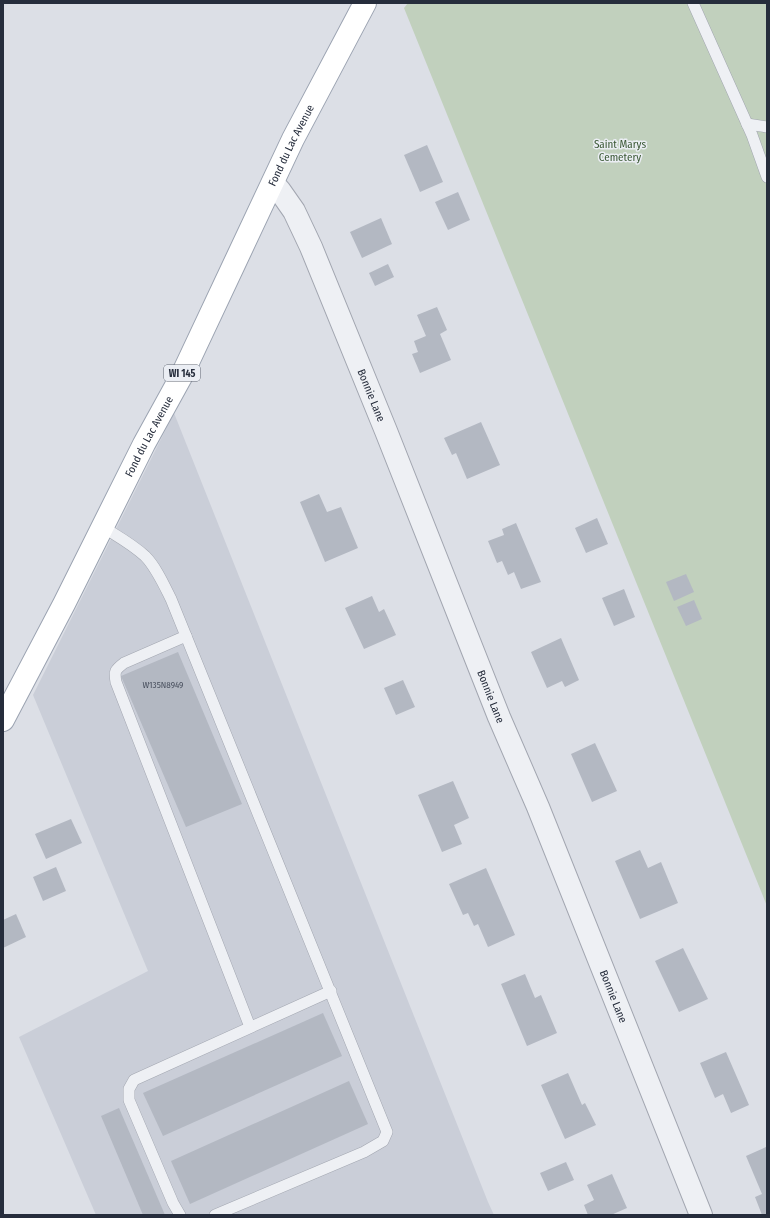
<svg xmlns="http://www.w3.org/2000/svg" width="770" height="1218" viewBox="0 0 770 1218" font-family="'Fira Sans Condensed',sans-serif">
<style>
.built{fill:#caced8}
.green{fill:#c1d0bd}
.building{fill:#b3b8c2}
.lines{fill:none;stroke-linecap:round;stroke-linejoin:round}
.service-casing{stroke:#a2a6b0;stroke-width:12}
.minor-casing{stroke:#a2a6b0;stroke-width:24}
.primary-casing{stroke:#9ba3b1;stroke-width:24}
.service{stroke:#eef0f4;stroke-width:11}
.minor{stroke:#eef0f4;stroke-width:22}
.primary{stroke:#fff;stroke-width:22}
.labels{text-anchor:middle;stroke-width:3;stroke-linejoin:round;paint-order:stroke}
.number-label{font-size:9px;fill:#49505e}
.shield{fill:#ebeef4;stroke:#616773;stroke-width:1}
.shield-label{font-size:10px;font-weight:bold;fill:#262d3c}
.park-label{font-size:11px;fill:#395733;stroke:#ebeef4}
.street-label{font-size:11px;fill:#262d3c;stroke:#ebeef4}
</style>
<rect width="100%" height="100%" fill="#dcdfe6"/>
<!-- built -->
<path class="built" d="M174,413L488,1202L494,1215H96L19,1037L148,971L33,695Z"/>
<!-- green -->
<path class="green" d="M408,3H767V906L404,8Z"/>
<!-- building -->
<g class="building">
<path d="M427,145L443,182L420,192L404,155Z"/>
<path d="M458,192L470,220L448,230L435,202Z"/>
<path d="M381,218L392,244L362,258L350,232Z"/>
<path d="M388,264L394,277L375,286L369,273Z"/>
<path d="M437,307L447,330L440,334L451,360L420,373L412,354L418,352L414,341L426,336L417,315Z"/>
<path d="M481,422L500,465L467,479L456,453L452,455L444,438Z"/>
<path d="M319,494L327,512L341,507L358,548L325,562L300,502Z"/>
<path d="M597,518L608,544L586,553L575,528Z"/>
<path d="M516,523L541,582L521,589L514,572L508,575L502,561L497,563L488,541L504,535L502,529Z"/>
<path d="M686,574L694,592L674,601L666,582Z"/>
<path d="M624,589L635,617L614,626L602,598Z"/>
<path d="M372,596L379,612L384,609L396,635L364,649L345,608Z"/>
<path d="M694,600L702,619L686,626L677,607Z"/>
<path d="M561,638L579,680L565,687L562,681L547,688L531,652Z"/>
<path d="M178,652L242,804L186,827L121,676Z"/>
<path d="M403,680L415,707L396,715L384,688Z"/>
<path d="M595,743L617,791L592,802L571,754Z"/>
<path d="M453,781L469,818L454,825L462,844L442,852L418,795Z"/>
<path d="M71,819L82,843L46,859L35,834Z"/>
<path d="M640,850L648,868L661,862L678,903L640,919L615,861Z"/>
<path d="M56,867L66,891L43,901L33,877Z"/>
<path d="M486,868L515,935L488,947L478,924L474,926L468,913L463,915L449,884Z"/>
<path d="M16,914L26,937L3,948V920Z"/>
<path d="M683,948L708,999L679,1012L655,961Z"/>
<path d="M525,974L535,998L541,995L557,1033L527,1046L501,984Z"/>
<path d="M323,1013L342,1056L163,1136L143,1093Z"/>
<path d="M726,1052L749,1105L731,1113L723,1094L715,1098L700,1063Z"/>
<path d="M568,1073L582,1105L585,1103L596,1125L565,1139L541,1085Z"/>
<path d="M349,1081L368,1124L190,1204L171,1161Z"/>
<path d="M119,1108L165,1215H143L101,1116Z"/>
<path d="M766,1147L767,1149V1214L762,1215L755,1197L762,1194L746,1156Z"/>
<path d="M566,1162L574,1180L548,1191L540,1173Z"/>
<path d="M612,1174L627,1208L611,1215H588L584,1205L594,1200L587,1185Z"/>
</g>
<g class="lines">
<defs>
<g id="service">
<path d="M693,3L752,135L767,177"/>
<path d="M747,124L767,127"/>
<path d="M103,527C117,536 132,544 145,556C156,567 164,585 171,599L387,1132L383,1141L364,1152L215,1215"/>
<path d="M186,636L124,663C115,670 114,671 116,682L250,1027"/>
<path d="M180,1215L173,1203L129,1100V1089L134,1080L331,991"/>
</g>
<g id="minor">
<path id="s1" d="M273,183L280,191L294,211L311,247L386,431L499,717L538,807L701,1215"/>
</g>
<g id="primary">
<path id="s2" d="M3,720L64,604L144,444L182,375L293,139L365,3"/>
</g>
</defs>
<!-- service casing -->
<use href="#service" class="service-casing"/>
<!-- minor casing -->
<use href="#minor" class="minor-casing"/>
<!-- primary casing -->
<use href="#primary" class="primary-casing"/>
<!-- service -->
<use href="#service" class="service"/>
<!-- minor -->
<use href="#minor" class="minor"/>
<!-- primary -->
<use href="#primary" class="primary"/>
</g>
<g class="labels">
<!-- number labels -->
<g class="number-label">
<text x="163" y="688">W135N8949</text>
</g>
<!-- shield labels -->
<rect class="shield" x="164" y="365" width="36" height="16" rx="3"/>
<g class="shield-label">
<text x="182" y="377">WI 145</text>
</g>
<!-- park labels -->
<g class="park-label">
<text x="620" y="148">Saint Marys<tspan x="620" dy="13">Cemetery</tspan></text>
</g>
<!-- street labels -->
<g class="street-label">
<text dy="4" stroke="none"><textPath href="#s2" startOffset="643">Fond du Lac Avenue</textPath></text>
<text dy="4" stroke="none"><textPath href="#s1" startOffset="235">Bonnie Lane</textPath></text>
<text dy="4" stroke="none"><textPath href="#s2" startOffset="319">Fond du Lac Avenue</textPath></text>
<text dy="4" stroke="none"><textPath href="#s1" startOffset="559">Bonnie Lane</textPath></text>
<text dy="4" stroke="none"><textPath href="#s1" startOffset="883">Bonnie Lane</textPath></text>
</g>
</g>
<!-- border -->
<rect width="770" height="1218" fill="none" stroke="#262d3c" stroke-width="8"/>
</svg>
